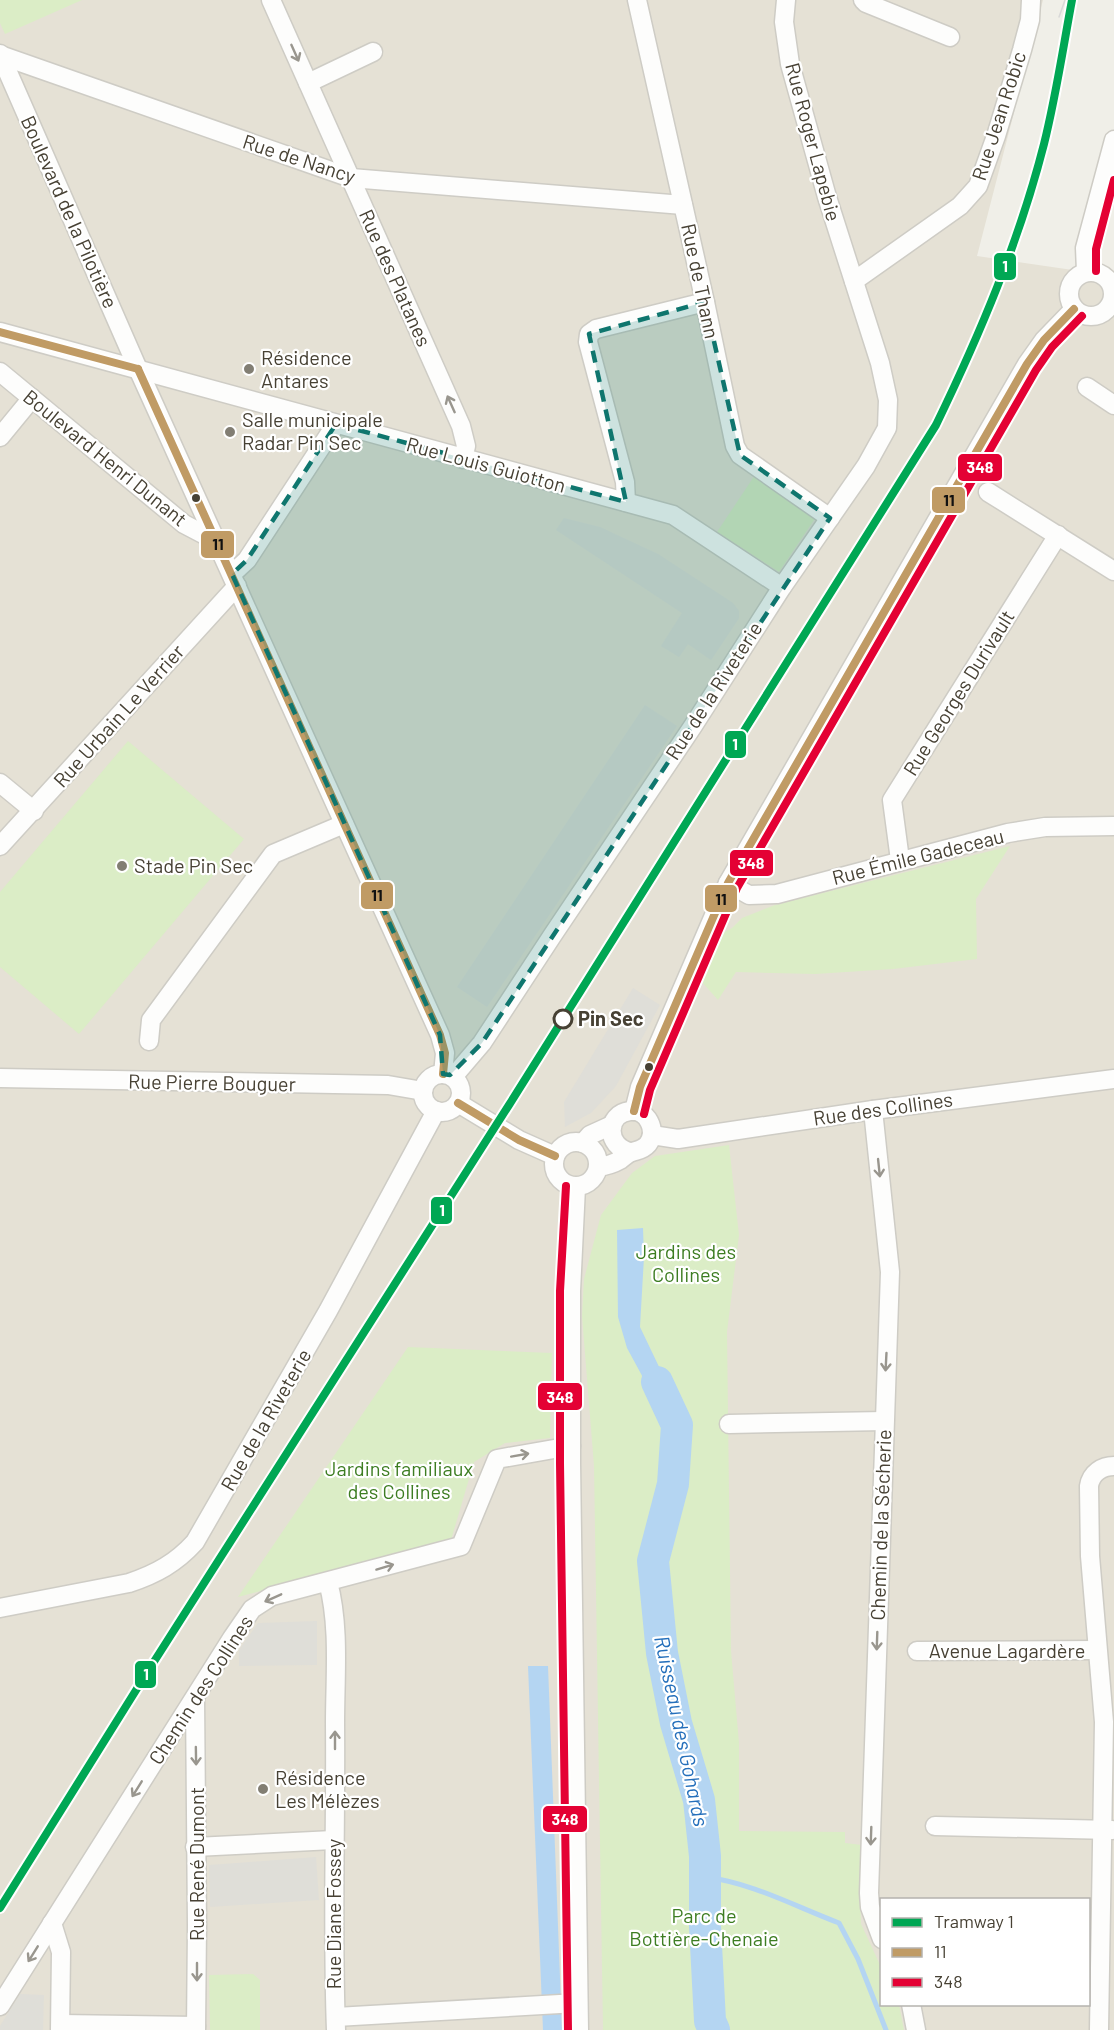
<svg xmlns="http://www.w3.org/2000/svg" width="1114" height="2030" viewBox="0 0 1114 2030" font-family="Barlow,sans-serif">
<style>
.residential{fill:#e5e1d5;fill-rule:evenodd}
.green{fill:#dbedc6}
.parking{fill:#dfded8}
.water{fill:#b4d5f2}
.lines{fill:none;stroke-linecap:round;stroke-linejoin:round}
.stream{stroke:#b4d5f2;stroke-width:5}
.river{stroke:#b4d5f2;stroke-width:32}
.street-casing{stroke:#ceccc5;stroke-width:21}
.street{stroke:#fdfdfc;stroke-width:18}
.tram{stroke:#d9d9d8;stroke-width:1.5}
.bus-1-casing{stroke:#fff;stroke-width:12}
.bus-2-casing{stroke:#fff;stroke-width:12}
.bus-1{stroke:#c09b65;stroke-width:8}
.bus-2{stroke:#e40134;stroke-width:8}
.tram-1-casing{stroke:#fff;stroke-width:12}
.tram-1{stroke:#00a754;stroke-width:8}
.oneway{stroke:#99968e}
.marked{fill:#0f766e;fill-opacity:0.2;stroke:#0f766e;stroke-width:4.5;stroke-dasharray:12 8;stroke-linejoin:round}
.poi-dot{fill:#827e73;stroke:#fff;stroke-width:2}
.bus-dot{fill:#474134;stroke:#fff;stroke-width:2}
.stop-dot{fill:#fff;stroke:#474134;stroke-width:3}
.labels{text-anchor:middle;stroke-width:4.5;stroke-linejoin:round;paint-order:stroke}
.street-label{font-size:20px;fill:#474134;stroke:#fff}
.poi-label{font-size:20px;fill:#474134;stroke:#fff;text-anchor:start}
.stop-label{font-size:20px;font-weight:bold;fill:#474134;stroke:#fff;text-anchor:start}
.park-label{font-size:20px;fill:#3d7d22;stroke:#fff}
.water-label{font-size:21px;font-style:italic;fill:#246fbb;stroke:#fff}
.line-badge{stroke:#fff;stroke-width:2}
.badge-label{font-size:16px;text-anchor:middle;font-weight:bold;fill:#fff}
.pale-badge-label{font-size:16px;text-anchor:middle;font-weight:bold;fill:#111}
</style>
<rect width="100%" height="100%" fill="#f0efe8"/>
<!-- residential -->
<path class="residential" d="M0,0H1043L977,256L1114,276V2030H0ZM882,1900H1088V2004H882Z"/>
<!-- green -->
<g class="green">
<path d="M0,0H82L5,34L0,23Z"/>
<path d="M755,475L816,517L779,572L717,532Z"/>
<path d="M128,741L244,839L79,1034L0,967V892Z"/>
<path d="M1010,846L976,899L977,959L893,969L815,974L736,972L718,1000L701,981L721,934L732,928L742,918L775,905Z"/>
<path d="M729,1145L739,1235L727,1332L731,1651L739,1743V1831L845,1832V1843L862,1845L860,1894L861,1924L881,1967L882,2004L899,2005L904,2030H603L594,1466L582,1316L584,1279L601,1215L632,1173L655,1156Z"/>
<path d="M408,1347L552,1353L550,1438L505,1443L474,1462L451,1540L238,1597Z"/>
<path d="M253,1974L260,1980V2030H210L209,1975Z"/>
</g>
<!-- parking -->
<g class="parking">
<path d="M564,518L600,527L658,554L733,603L739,611V618L711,660L688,644L679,657L661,646L682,613L556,530Z"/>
<path d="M645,705L677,726L487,1007L457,987Z"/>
<path d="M633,988L660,1005L616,1086L591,1113L565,1127L564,1102Z"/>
<path d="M317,1621V1665L239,1666V1650L258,1623Z"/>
<path d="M316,1857L319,1900L210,1907L209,1865Z"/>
<path d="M20,1994L44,1995L43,2030H0V2026Z"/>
</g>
<!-- water -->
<g class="water">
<path d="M643,1228L644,1257L640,1327L684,1419L666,1420L627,1348L618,1317L617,1230Z"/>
<path d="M528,1666H548L562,2030H543Z"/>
</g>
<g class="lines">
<!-- stream -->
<path class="stream" d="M705,1877C753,1883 794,1906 839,1923L858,1959L886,2030"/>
<!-- river -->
<path class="river" d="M657,1382L677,1425L673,1484L653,1561L662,1653L676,1723L699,1800L705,1856V1926L710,2021L714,2030"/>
<defs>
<g id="street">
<path d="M271,0L461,426L466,446L463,459"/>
<path d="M637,0L705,302L735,446L740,455L830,518"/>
<path d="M863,0L866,3L950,37"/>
<path d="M0,54L138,369L440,1035L445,1053L443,1074"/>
<path d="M0,55L351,178L683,205"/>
<path d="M308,83L373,52"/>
<path d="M1086,271L1085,248L1114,140"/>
<circle cx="1091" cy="294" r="22"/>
<path d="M854,281L960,206L978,186L996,136L1022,50L1030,20L1031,0"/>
<path d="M0,332L673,515L782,587"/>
<path d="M0,372L184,524L205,535L214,536"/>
<path d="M1087,387L1114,405"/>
<path d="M0,437L32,398"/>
<path d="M988,492L1114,571"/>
<path d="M626,502L625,482L588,342L589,334L596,329L705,302"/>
<path d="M232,574L247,560L336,424"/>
<path d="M0,783L34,811"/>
<path d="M0,846L237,586"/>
<path d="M900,860L892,800L1058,535"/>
<path d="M728,883L749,895L777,894L1008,833L1045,827L1114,826"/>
<path d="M149,1041L151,1020L273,854L344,824"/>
<circle cx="442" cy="1093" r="19"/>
<path d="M453,1077L482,1043L552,936L693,726L782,587L866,466L887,428L888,400L880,363L827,197L790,64L784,22L786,0"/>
<path d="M0,1078L388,1085L423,1091"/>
<path d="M458,1103L519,1140L555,1156"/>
<path d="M873,1110L890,1272L869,1893L870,1907L882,1939"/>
<path d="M634,1111L640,1087L728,883L1027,364L1044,340L1074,309"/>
<path d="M652,1135L678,1139L873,1110L1114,1079"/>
<circle cx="576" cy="1164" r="22"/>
<path d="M583,1143L590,1135L612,1125"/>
<path d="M598,1167C606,1166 613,1164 620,1160C624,1157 628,1153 632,1152C638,1150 643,1150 648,1144C658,1130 647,1109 630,1111C605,1114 606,1147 630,1152"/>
<path d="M576,1187L571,1291V1463L579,2030"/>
<path d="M729,1424L884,1421"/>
<path d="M328,1582C340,1626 335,1677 335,1723C336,1826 332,1928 336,2030"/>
<path d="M0,1608L129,1583C156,1574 176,1563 195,1542L328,1311L436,1111"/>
<path d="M917,1651L1097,1650"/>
<path d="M195,1698L197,1926L196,2030"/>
<path d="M935,1826L1112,1830"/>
<path d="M195,1847L333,1840"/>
<path d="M52,1923L61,1952L60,2030"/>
<path d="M911,2004L916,2030"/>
<path d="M0,2006L232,1638L252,1609L272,1596L461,1546L497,1459L571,1446"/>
<path d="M336,2017L577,2003"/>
<path d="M61,2024L196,2026"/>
<path d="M1099,2030L1104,1722L1090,1556L1089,1486C1091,1473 1102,1466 1114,1466"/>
</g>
</defs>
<!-- street casing -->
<use href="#street" class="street-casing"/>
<!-- street -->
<use href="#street" class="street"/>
<!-- tram -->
<path class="tram" d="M1059,17L1065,0"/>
<defs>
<g id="bus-1">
<path d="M0,332L138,369"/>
<path d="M138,369L440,1035L445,1053L443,1074"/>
<path d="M458,1103L519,1140L555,1156"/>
<path d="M634,1111L640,1087L728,883L1027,364L1044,340L1074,309"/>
</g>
<g id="bus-2">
<path d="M1096,271V249L1114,180"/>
<path d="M644,1114L650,1090L737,888L1036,370L1052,347L1082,316"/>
<path d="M566,1186L560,1291V1463L568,2030"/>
</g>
</defs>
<!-- bus-1 casing -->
<use href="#bus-1" class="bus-1-casing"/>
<!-- bus-2 casing -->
<use href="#bus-2" class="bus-2-casing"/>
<!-- bus-1 -->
<use href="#bus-1" class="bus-1"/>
<!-- bus-2 -->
<use href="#bus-2" class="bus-2"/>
<defs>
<path id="tram-1" d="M0,1908L148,1671L509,1105L936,425C980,334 1019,242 1044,144C1056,96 1063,48 1072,0"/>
</defs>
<!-- tram-1 casing -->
<use href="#tram-1" class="tram-1-casing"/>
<!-- tram-1 -->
<use href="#tram-1" class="tram-1"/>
</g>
<!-- one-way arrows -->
<defs><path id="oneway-shaft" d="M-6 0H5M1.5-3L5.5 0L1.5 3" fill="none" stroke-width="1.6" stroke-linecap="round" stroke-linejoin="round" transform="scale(1.5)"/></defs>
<g class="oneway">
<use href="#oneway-shaft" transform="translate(295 53) rotate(66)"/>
<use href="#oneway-shaft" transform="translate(451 404) rotate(-114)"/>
<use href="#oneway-shaft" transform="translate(879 1168) rotate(84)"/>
<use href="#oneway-shaft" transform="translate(886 1362) rotate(93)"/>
<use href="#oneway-shaft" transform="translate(520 1455) rotate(-10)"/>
<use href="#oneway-shaft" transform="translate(385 1567) rotate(-17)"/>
<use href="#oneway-shaft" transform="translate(273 1598) rotate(156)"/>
<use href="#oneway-shaft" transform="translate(877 1641) rotate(92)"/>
<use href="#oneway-shaft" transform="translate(335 1740) rotate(-90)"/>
<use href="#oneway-shaft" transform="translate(196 1756) rotate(89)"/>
<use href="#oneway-shaft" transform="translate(137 1789) rotate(122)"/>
<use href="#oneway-shaft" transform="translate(871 1836) rotate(92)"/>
<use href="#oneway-shaft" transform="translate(33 1954) rotate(122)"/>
<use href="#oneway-shaft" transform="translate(197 1972) rotate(90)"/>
</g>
<!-- marked area -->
<path class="marked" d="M705,302L740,455L830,518L482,1043L450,1075L443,1074L440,1035L232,574L247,560L336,424L626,502L589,334Z"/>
<!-- markers -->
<g class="poi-dot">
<circle cx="249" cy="369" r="6"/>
<circle cx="230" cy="432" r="6"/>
<circle cx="122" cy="866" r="6"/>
<circle cx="263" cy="1789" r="6"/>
</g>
<g class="bus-dot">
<circle cx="196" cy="498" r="5"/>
<circle cx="649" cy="1067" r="5"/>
</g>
<circle class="stop-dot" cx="563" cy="1019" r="9"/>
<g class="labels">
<!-- street labels -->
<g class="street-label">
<text transform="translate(999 116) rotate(-72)" y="7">Rue Jean Robic</text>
<text transform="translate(813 142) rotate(75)" y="7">Rue Roger Lapebie</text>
<text transform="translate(299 159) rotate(18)" y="7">Rue de Nancy</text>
<text transform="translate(69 212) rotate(66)" y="7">Boulevard de la Pilotière</text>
<text transform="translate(395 278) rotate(66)" y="7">Rue des Platanes</text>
<text transform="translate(700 281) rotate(78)" y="7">Rue de Thann</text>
<text transform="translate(105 458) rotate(39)" y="7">Boulevard Henri Dunant</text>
<text transform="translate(486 465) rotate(15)" y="7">Rue Louis Guiotton</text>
<text transform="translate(714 691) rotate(-57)" y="7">Rue de la Riveterie</text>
<text transform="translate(959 693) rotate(-58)" y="7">Rue Georges Durivault</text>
<text transform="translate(119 716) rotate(-48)" y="7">Rue Urbain Le Verrier</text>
<text transform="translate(918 857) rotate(-14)" y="7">Rue Émile Gadeceau</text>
<text transform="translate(212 1083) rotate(1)" y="7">Rue Pierre Bouguer</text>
<text transform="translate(883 1109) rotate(-8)" y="7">Rue des Collines</text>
<text transform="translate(266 1420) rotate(-60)" y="7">Rue de la Riveterie</text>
<text transform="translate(881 1525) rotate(-88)" y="7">Chemin de la Sécherie</text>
<text x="1007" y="1658">Avenue Lagardère</text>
<text transform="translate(201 1690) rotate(-57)" y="7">Chemin des Collines</text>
<text transform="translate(197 1864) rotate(-90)" y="7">Rue René Dumont</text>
<text transform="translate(334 1914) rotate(-90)" y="7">Rue Diane Fossey</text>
</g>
<!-- poi labels -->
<g class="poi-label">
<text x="261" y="365">Résidence<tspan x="261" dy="23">Antares</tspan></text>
<text x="242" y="427">Salle municipale<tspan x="242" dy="23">Radar Pin Sec</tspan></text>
<text x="134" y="873">Stade Pin Sec</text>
<text x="275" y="1785">Résidence<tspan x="275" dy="23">Les Mélèzes</tspan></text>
</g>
<!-- stop labels -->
<g class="stop-label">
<text x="578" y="1026">Pin Sec</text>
</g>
<!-- park labels -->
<g class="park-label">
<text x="686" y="1259">Jardins des<tspan x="686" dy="23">Collines</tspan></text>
<text x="399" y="1476">Jardins familiaux<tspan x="399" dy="23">des Collines</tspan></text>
<text x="704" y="1923">Parc de<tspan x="704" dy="23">Bottière-Chenaie</tspan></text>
</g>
<!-- water labels -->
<g class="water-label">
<text transform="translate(681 1731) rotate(78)" y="7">Ruisseau des Gohards</text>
</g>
</g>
<g class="line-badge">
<rect x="993" y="252" width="24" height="29" rx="6" fill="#00a754"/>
<rect x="957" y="453" width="46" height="29" rx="6" fill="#e40134"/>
<rect x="931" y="486" width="35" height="28" rx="6" fill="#c09b65"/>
<rect x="200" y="530" width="35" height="29" rx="6" fill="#c09b65"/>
<rect x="724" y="730" width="23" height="29" rx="6" fill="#00a754"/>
<rect x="729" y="849" width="45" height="28" rx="6" fill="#e40134"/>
<rect x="360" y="881" width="34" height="29" rx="6" fill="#c09b65"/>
<rect x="704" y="884" width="34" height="29" rx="6" fill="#c09b65"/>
<rect x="430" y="1196" width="23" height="29" rx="6" fill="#00a754"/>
<rect x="537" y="1382" width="46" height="29" rx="6" fill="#e40134"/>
<rect x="134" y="1660" width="23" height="29" rx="6" fill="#00a754"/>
<rect x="542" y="1805" width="46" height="28" rx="6" fill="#e40134"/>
</g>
<g class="badge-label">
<text x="1005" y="272">1</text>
<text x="980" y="473">348</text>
<text x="735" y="750">1</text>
<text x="751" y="869">348</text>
<text x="442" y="1216">1</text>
<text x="560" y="1403">348</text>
<text x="146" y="1680">1</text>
<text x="565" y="1825">348</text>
</g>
<g class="pale-badge-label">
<text x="949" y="506">11</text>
<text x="218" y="550">11</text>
<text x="377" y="901">11</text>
<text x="721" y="905">11</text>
</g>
<!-- legend -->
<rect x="880" y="1898" width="210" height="108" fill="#ffffff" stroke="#b5b3ae" stroke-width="1.5"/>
<rect x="892" y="1918" width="30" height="9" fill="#00a754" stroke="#b5b3ae" stroke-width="1.5"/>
<text x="934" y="1928" font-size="18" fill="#474134">Tramway 1</text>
<rect x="892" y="1948" width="30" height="9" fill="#c09b65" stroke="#b5b3ae" stroke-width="1.5"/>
<text x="934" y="1958" font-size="18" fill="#474134">11</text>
<rect x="892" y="1978" width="30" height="9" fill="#e40134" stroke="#b5b3ae" stroke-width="1.5"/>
<text x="934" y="1988" font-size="18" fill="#474134">348</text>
</svg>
